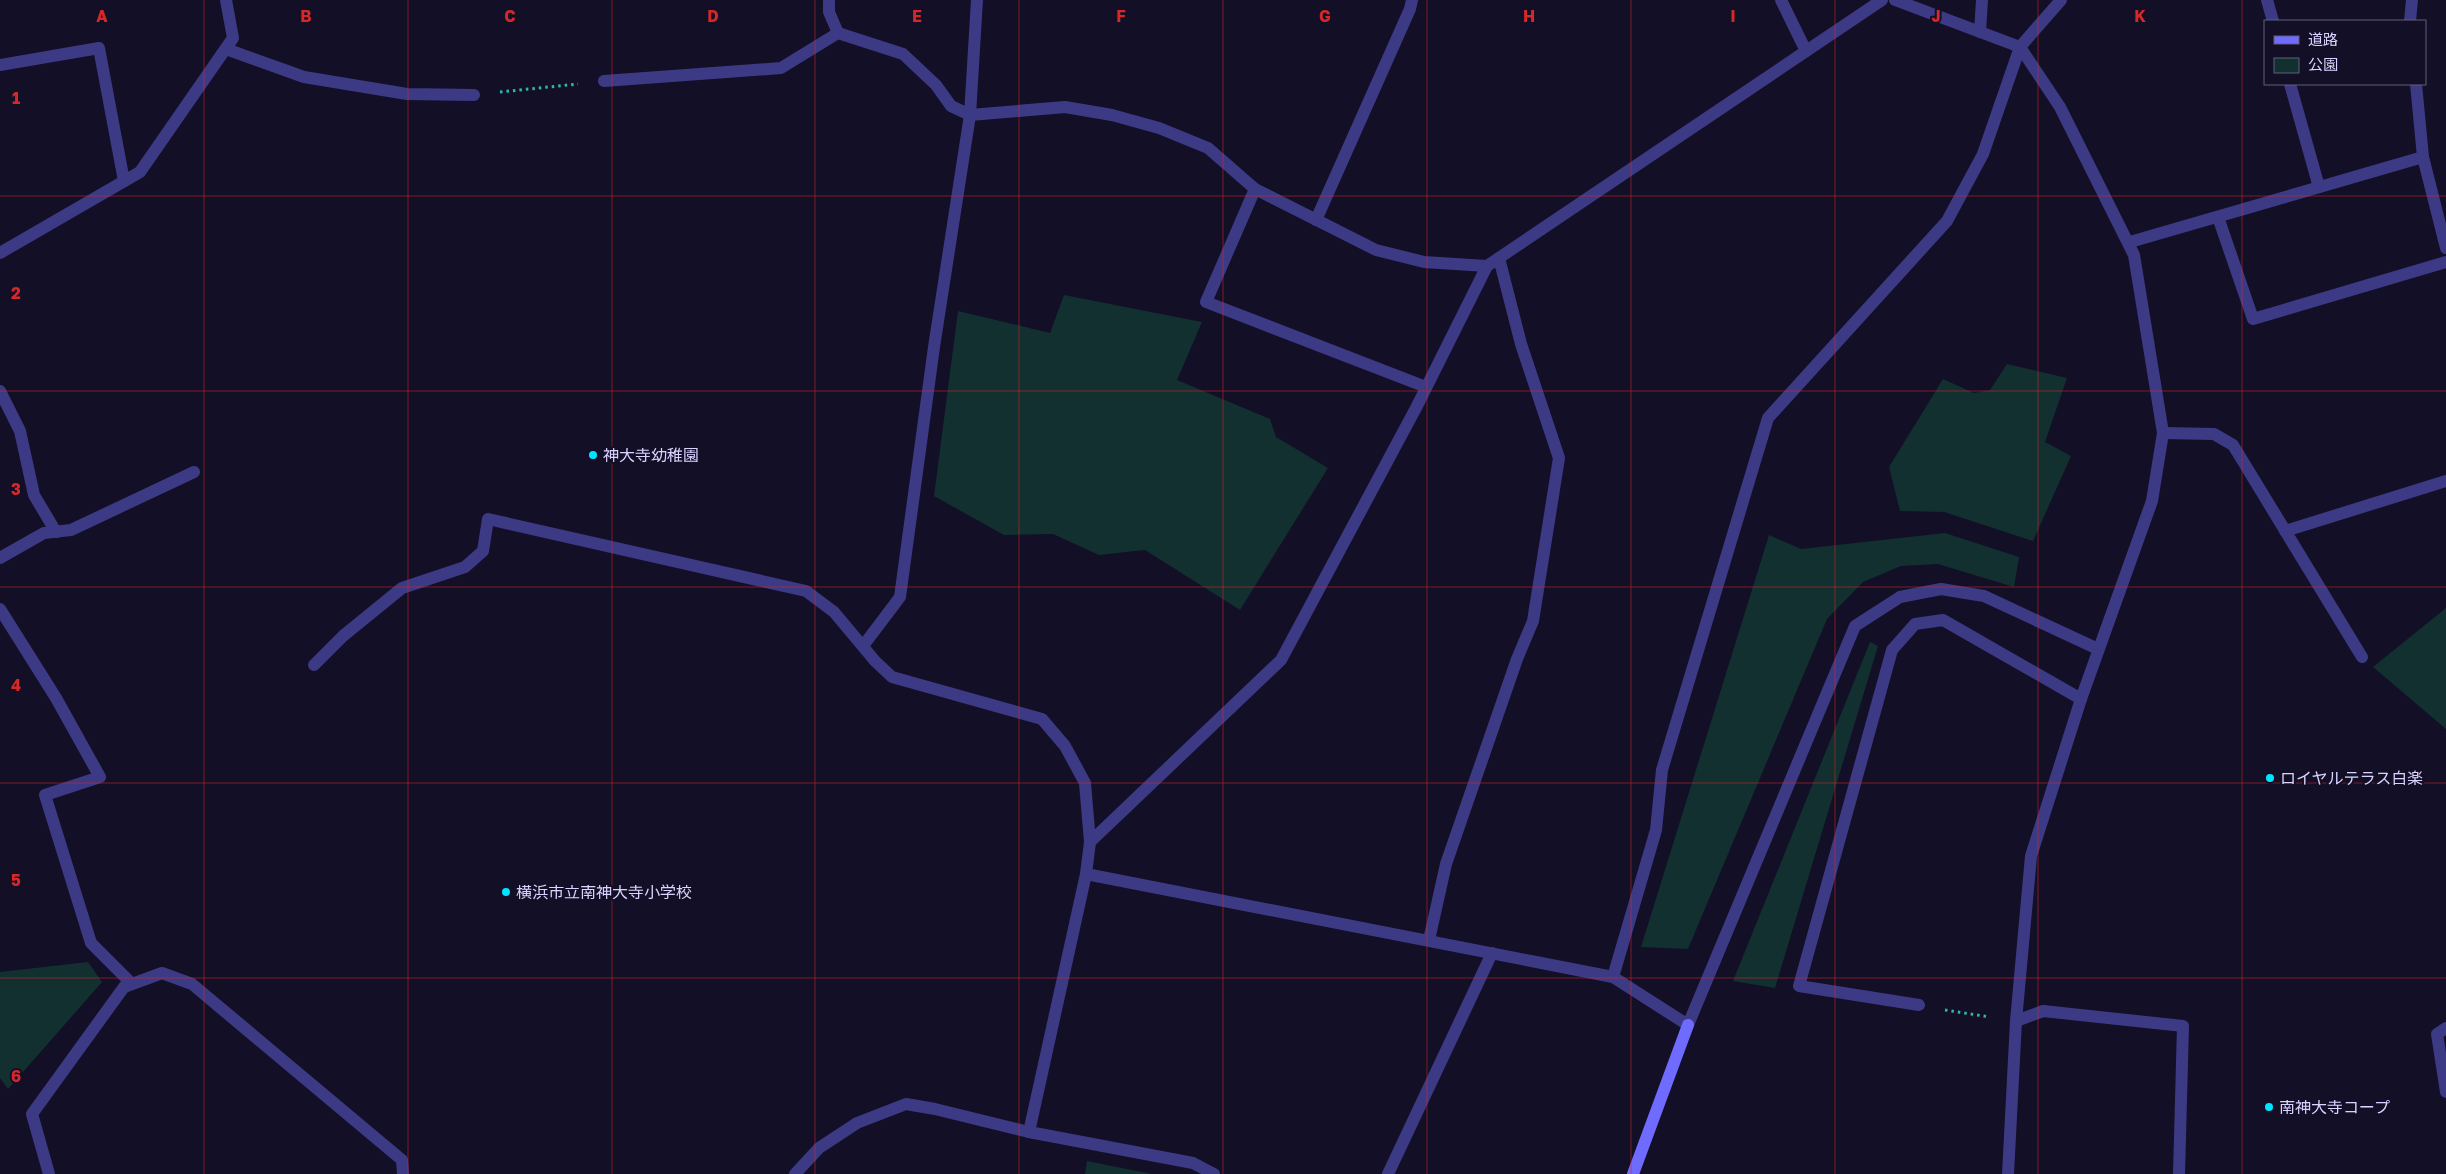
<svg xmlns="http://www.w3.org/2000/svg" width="2446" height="1174" viewBox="0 0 2446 1174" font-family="'Golos Text','Noto Sans JP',sans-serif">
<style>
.green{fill:#12302f}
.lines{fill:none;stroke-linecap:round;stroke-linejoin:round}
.path{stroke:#2fb8b0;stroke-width:3;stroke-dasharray:2.5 4;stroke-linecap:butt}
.lane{stroke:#3d3a85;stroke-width:12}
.street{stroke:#3d3a85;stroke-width:12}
.secondary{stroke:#6f6bff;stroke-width:12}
.grid{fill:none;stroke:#d62828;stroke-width:1;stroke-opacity:0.55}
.poi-dot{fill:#00e5ff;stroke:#130f26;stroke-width:2}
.labels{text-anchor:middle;stroke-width:4;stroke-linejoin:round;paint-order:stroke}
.poi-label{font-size:16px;fill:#d9d4ff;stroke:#130f26;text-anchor:start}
.grid-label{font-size:16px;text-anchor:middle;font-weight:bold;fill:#d62828;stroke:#130f26;stroke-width:4;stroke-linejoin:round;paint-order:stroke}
</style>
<rect width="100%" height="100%" fill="#130f26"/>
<!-- green -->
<g class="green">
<path d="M1064,295L1202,322L1177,380L1270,419L1276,437L1328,468L1240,610L1145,550L1099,555L1053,534L1004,535L934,496L958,311L1050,333Z"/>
<path d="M2007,364L2067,378L2045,442L2071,456L2033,541L1944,512L1900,511L1889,467L1943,379L1974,393L1990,390Z"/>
<path d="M1945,533L2019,557L2014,587L1938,564L1901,566L1863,582L1827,619L1688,949L1641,947L1769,535L1801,549Z"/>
<path d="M2446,608V729L2373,667Z"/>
<path d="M1870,642L1878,646L1775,988L1733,981Z"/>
<path d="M88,962L102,982L8,1089L0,1078V972Z"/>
<path d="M1087,1161L1152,1174H1085Z"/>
</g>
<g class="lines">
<!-- path -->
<g class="path">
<path d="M500,92L578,84"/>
<path d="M1945,1010L1990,1017"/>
</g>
<!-- lane -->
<g class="lane">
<path d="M226,49L304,77L407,94L474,95"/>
<path d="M0,609L56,698L100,777L45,795L91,943L132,984"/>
<path d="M1029,1132L1086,874"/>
<path d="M49,1174L32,1114L124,987L162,973L192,984L402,1160L403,1174"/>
<path d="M795,1174L819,1148L857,1123L906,1104L935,1109L1029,1132L1193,1163L1214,1174"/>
<path d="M1388,1174L1492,953"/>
</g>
<!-- street -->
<g class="street">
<path d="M829,0V12L838,33"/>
<path d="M1781,0L1806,51"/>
<path d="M1895,0L2020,47L2060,107L2134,255L2163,433L2152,501L2081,699L2031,856L2016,1021L2008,1174"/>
<path d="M2267,0L2273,21"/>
<path d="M2410,21L2412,0"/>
<path d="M1980,32L1982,0"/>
<path d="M0,65L99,48L124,181"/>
<path d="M604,81L781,68L838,33L903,54L936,85L951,106L970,115L1065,107L1112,115L1159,128L1208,148L1255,189L1376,250L1424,262L1487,266"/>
<path d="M2290,84L2319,187"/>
<path d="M2416,84L2423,157L2446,248"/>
<path d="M1255,189L1206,302L1426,387"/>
<path d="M2218,217L2253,319L2446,262"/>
<path d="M1316,220L1410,9L1412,0"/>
<path d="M2130,242L2423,157"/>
<path d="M0,253L140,172L233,38L226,0"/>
<path d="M0,391L20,431L34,495L56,532"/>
<path d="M2163,433L2214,434L2233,445L2362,657"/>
<path d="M2285,531L2446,481"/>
<path d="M0,558L44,533L71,530L194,472"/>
<path d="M863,646L900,597L934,347L970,115L977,0"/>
<path d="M314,665L343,636L402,588L465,567L483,551L488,519L806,591L834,612L875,661L892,677L1042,719L1065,746L1085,783L1090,842L1086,874L1613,977L1688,1025L1855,626L1900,597L1941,589L1984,596L2098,649"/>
<path d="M1090,842L1281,660L1417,406L1487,266L1882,0"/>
<path d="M1429,940L1446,864L1517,659L1533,621L1559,458L1521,344L1499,258"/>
<path d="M1613,977L1656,830L1662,770L1768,418L1947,221L1983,154L2020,47L2061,0"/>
<path d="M1919,1005L1799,986L1892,650L1915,624L1943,620L2081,699"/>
<path d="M2016,1021L2043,1011L2183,1026L2179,1174"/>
<path d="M2446,1028L2437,1034L2446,1092"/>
</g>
<!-- secondary -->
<path class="secondary" d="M1633,1174L1688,1025"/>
</g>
<!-- grid -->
<path class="grid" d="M204,0V1174M408,0V1174M612,0V1174M815,0V1174M1019,0V1174M1223,0V1174M1427,0V1174M1631,0V1174M1835,0V1174M2038,0V1174M2242,0V1174M0,196H2446M0,391H2446M0,587H2446M0,783H2446M0,978H2446"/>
<!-- markers -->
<g class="poi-dot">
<circle cx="593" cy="455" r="5"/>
<circle cx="2270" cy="778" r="5"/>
<circle cx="506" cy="892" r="5"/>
<circle cx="2269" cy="1107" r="5"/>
</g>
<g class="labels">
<!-- poi labels -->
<g class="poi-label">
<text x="603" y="461">神大寺幼稚園</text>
<text x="2280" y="784">ロイヤルテラス白楽</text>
<text x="516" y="898">横浜市立南神大寺小学校</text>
<text x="2279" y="1113">南神大寺コープ</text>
</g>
</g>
<g class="grid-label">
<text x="102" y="22">A</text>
<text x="306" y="22">B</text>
<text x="510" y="22">C</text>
<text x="713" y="22">D</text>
<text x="917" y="22">E</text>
<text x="1121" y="22">F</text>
<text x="1325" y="22">G</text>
<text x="1529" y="22">H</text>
<text x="1733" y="22">I</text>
<text x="1936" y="22">J</text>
<text x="2140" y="22">K</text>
<text x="16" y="104">1</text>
<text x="16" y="299">2</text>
<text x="16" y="495">3</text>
<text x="16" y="691">4</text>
<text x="16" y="886">5</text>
<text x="16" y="1082">6</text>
</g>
<!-- legend -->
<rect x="2264" y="20" width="162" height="65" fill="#130f26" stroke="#625e7d"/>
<rect x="2274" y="36" width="25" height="8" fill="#6f6bff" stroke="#625e7d"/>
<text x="2308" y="45" font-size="15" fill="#d9d4ff">道路</text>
<rect x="2274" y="58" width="25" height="15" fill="#12302f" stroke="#625e7d"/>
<text x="2308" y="70" font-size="15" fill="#d9d4ff">公園</text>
</svg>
